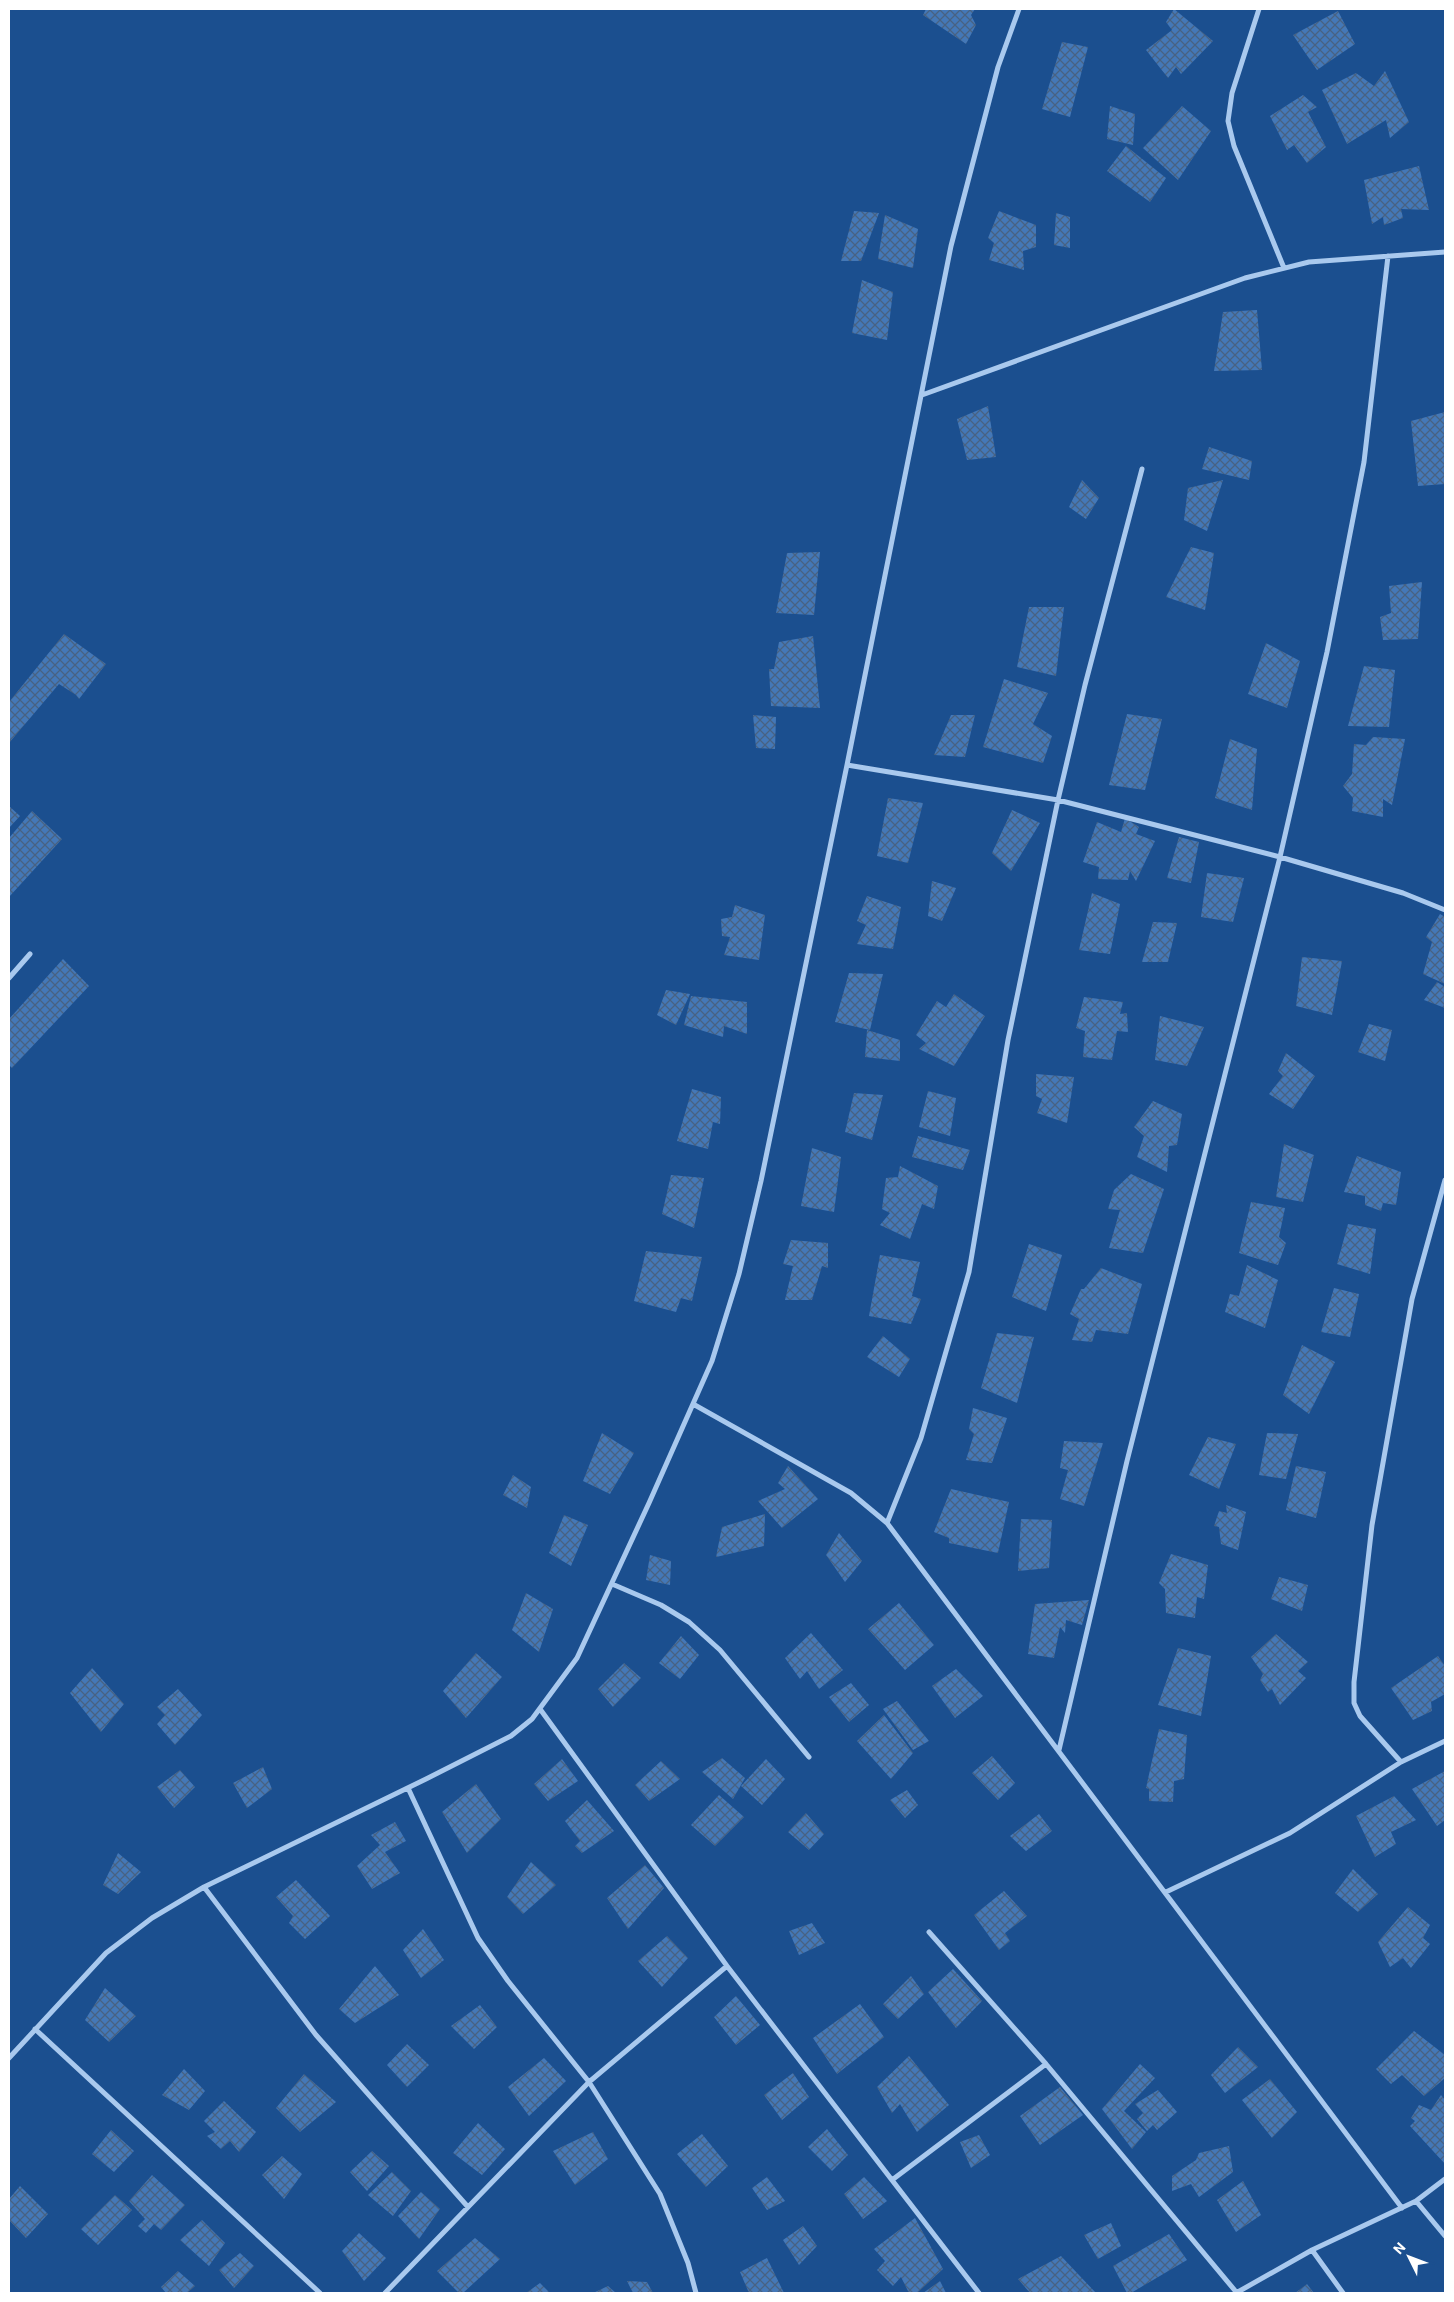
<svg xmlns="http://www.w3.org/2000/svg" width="1454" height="2302" font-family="Roboto,sans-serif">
  <defs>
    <pattern id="building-cross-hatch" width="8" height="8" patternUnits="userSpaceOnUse" patternTransform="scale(1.25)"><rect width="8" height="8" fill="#4478b7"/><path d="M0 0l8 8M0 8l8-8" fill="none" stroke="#486282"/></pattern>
  </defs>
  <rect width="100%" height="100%" fill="#1b4f8f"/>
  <!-- building -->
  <path fill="url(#building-cross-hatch)" d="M926 9H975L971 15 976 25 966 44 923 15Z
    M1174 9 1213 41 1181 74 1176 67 1168 78 1146 50 1172 30 1166 22Z
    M1338 11 1355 44 1317 70 1293 35Z
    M1062 42 1088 47 1070 117 1042 109Z
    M1385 71 1409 122 1390 138 1386 120 1347 144 1322 90 1356 73 1374 86Z
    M1303 95 1317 107 1308 112 1326 147 1307 163 1294 145 1287 150 1270 116Z
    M1110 106 1135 114 1133 145 1107 139Z
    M1182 106 1211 131 1178 180 1143 148Z
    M1126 146 1166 178 1150 202 1107 171Z
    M1419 166 1429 210 1401 209 1403 218 1384 225 1383 217 1372 224 1364 180Z
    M854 211 879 213 861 261H841Z
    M999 211 1036 225V247L1023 251 1024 270 989 260 994 243 988 238Z
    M1056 213 1070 217V248L1054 245Z
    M885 215 918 229 913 268 878 259Z
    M862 280 893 292 887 340 852 333Z
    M1257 310 1262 370 1214 371 1223 312Z
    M988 406 996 457 967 460 957 419Z
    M1445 412V484L1418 486 1411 421Z
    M1209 447 1252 461 1249 480 1202 469Z
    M1082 480 1099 498 1086 519 1069 507Z
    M1223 480 1207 531 1184 520 1188 488Z
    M1191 547 1214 553 1205 610 1166 597Z
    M820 552 814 615 776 613 787 553Z
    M1422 582 1418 639 1383 640 1380 617 1391 613 1389 586Z
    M1029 607H1064L1056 676 1017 667Z
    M64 634 106 664 79 699 76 695 59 684 9 743V702Z
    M813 636 820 708 771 706 769 669H774L779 642Z
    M1266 643 1300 661 1287 708 1248 694Z
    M1364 666 1395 670 1389 727 1348 726Z
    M1004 679 1048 693 1033 724 1052 736 1043 763 983 747Z
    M1127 714 1162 719 1145 790 1109 785Z
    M753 715 776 717 775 749 756 748Z
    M951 715H975L965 757 934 755Z
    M1373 737 1405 739 1392 805 1383 799V817L1352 811 1353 798 1343 786 1352 774 1354 744 1366 745Z
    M1230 739 1257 749 1252 810 1215 798Z
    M888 798 923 803 908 863 877 856Z
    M9 806 20 816 9 828Z
    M1012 810 1040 823 1011 871 992 853Z
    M32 811 62 839 9 897V838Z
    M1125 818 1139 827 1136 834 1155 841 1136 881 1130 871 1128 880 1098 879 1099 867 1083 862 1097 822 1121 832Z
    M1179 837 1199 842 1191 883 1167 878Z
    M1207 873 1244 878 1233 922 1201 917Z
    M932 881 956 888 942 921 928 916Z
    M1092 893 1120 904 1110 954 1079 950Z
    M867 896 901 907 893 949 857 944 866 925 857 921Z
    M735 905 765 915 759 960 724 955 730 937 722 936 721 919 732 917Z
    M1440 914 1445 917V984L1423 974 1432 942 1426 937Z
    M1153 922 1177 923 1168 962H1142Z
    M1302 957 1342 961 1332 1015 1296 1006Z
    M63 959 89 986 12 1068 9 1065V1019Z
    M849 973 883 974 870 1030 835 1022Z
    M1437 982 1445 987V1008L1424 1000Z
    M666 990 690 994 676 1025 657 1015Z
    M954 994 985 1016 954 1066 919 1049 926 1043 916 1035 937 1001 946 1007Z
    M691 996 747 1002V1034L724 1026 723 1037 684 1025Z
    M1084 997 1123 1002 1120 1014 1127 1013 1128 1032 1117 1031 1112 1060 1083 1057 1085 1031 1076 1028Z
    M1160 1016 1204 1027 1187 1066 1155 1060Z
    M1369 1024 1392 1030 1385 1061 1358 1052Z
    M867 1030 900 1040V1061L865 1057Z
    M1286 1053 1315 1076 1293 1109 1269 1094 1283 1076 1278 1071Z
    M1036 1074 1074 1077 1067 1123 1037 1113 1042 1099 1036 1096Z
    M692 1089 721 1097 720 1124 713 1122 708 1149 677 1141Z
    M928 1091 956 1098 950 1136 919 1127Z
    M854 1093 883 1095 872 1140 845 1132Z
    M1153 1101 1182 1114 1177 1145 1169 1146 1167 1172 1137 1157 1144 1136 1134 1127Z
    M918 1136 970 1150 963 1170 912 1157Z
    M1284 1144 1314 1155 1303 1202 1276 1197Z
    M812 1148 841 1157 834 1212 801 1206Z
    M1357 1156 1401 1172 1396 1205 1383 1203 1381 1211 1365 1205V1196L1344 1192Z
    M900 1166 938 1186 934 1209 922 1204 910 1239 880 1225 890 1213 882 1209 886 1178 898 1177Z
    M1131 1174 1164 1189 1143 1253 1109 1248 1120 1210 1108 1209 1114 1190Z
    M671 1175 704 1178 694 1228 662 1214Z
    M1251 1202 1285 1208 1279 1237 1286 1243 1278 1265 1239 1253Z
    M1348 1224 1376 1229 1370 1274 1337 1264Z
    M791 1240 828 1243V1268L822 1266 812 1300H785L793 1266 783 1264Z
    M1029 1244 1062 1255 1046 1311 1012 1297Z
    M646 1251 702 1257 692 1301 681 1298 676 1312 634 1301Z
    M880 1255 920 1262 912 1296 921 1299 911 1324 869 1316Z
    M1247 1265 1278 1280 1265 1328 1225 1312 1230 1294 1239 1296Z
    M1101 1268 1142 1284 1128 1334 1096 1330 1092 1342 1072 1340 1079 1319 1070 1314 1081 1289H1084Z
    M1334 1288 1359 1294 1350 1337 1321 1332Z
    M997 1333 1034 1337 1017 1403 981 1388Z
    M883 1336 910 1359 899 1377 867 1357Z
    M1302 1345 1335 1362 1309 1414 1283 1395Z
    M973 1408 1007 1418 992 1463 966 1460 974 1434 969 1429Z
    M602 1433 634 1453 610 1494 583 1481Z
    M1267 1433 1298 1434 1286 1479 1259 1475Z
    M1208 1437 1236 1444 1219 1489 1189 1475Z
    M1064 1441 1103 1443 1084 1506 1060 1499 1068 1470 1060 1468Z
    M788 1466 818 1499 782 1528 758 1501 785 1489 778 1483Z
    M1296 1466 1326 1472 1316 1518 1286 1510Z
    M513 1475 531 1487 527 1508 503 1495Z
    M951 1489 1009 1502 998 1553 949 1543V1538L934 1532Z
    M1226 1505 1246 1512 1238 1550 1221 1544 1219 1527 1214 1526 1219 1511 1227 1513Z
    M765 1514 764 1546 716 1557 722 1527Z
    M564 1515 588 1525 571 1566 549 1553Z
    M1021 1519 1052 1520 1049 1568 1018 1571Z
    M839 1533 862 1561 845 1582 826 1555Z
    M1171 1554 1208 1565 1204 1599 1197 1597 1195 1618 1166 1613 1165 1589 1159 1583Z
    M650 1555 671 1561 670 1585 646 1580Z
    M1279 1577 1308 1585 1302 1611 1271 1599Z
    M526 1593 553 1609 539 1652 512 1630Z
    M1089 1600 1082 1625 1066 1620 1065 1633 1060 1627 1054 1658 1028 1654 1035 1604Z
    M899 1603 934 1645 905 1670 868 1629Z
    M811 1633 843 1670 819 1689 807 1671 800 1679 785 1658Z
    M1276 1634 1308 1662 1298 1671 1306 1678 1280 1705 1272 1689 1268 1692 1260 1680 1263 1674 1251 1657Z
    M681 1636 699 1655 680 1679 659 1663Z
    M1178 1648 1211 1656 1201 1716 1158 1705Z
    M476 1653 502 1677 466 1718 443 1691Z
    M1438 1656 1445 1666V1694L1431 1702 1432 1711 1413 1720 1391 1688Z
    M624 1663 641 1678 613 1707 598 1689Z
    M92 1668 124 1704 101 1732 70 1693Z
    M956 1669 983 1696 955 1718 932 1686Z
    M851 1683 869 1705 849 1722 829 1697Z
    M178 1689 202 1715 175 1745 157 1724 165 1715 157 1707Z
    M897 1701 929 1741 913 1750 883 1709Z
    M884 1715 913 1753 891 1779 857 1741Z
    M1159 1729 1187 1735 1184 1779 1174 1781 1173 1802 1149 1801V1789L1146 1788Z
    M992 1756 1015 1783 998 1800 972 1773Z
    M722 1758 745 1778 733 1799 702 1772Z
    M562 1759 578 1781 548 1801 534 1784Z
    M766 1759 785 1779 762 1805 741 1786Z
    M661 1761 680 1779 649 1801 635 1785Z
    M263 1767 272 1789 247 1808 233 1783Z
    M180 1770 195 1787 174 1808 157 1787Z
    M1445 1771V1820L1437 1826 1412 1789Z
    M476 1784 501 1819 467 1853 442 1812Z
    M907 1790 918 1805 905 1818 890 1800Z
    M719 1795 744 1817 715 1846 691 1825Z
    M1394 1796 1416 1820 1391 1832 1396 1844 1375 1857 1356 1816Z
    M587 1800 614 1831 582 1853 575 1846 580 1841 565 1821Z
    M806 1813 824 1834 809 1850 788 1832Z
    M1039 1814 1052 1831 1026 1851 1010 1836Z
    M395 1822 406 1841 385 1852 400 1873 372 1889 357 1866 380 1845 371 1835Z
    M118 1853 141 1872 118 1894 103 1885Z
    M531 1862 556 1885 523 1914 507 1897Z
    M645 1865 664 1888 628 1929 607 1898Z
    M1353 1869 1378 1894 1358 1912 1335 1893Z
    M296 1880 330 1916 305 1939 289 1923 293 1916 276 1897Z
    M1004 1891 1027 1916 1005 1933 1010 1941 999 1950 974 1915Z
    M1408 1907 1430 1925 1423 1938 1430 1944 1411 1968 1403 1958 1390 1967 1378 1942Z
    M812 1923 825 1943 799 1955 789 1931Z
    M423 1929 444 1960 421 1978 403 1950Z
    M667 1936 688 1958 662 1987 638 1961Z
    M375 1966 399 1995 355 2023 339 2009Z
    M953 1969 982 2001 956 2028 928 1992Z
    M911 1976 924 1994 898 2019 883 2004Z
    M105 1988 136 2016 109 2042 85 2020Z
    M736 1996 760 2025 736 2045 714 2017Z
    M860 2004 884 2037 837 2074 813 2038Z
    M480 2005 497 2027 474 2049 451 2026Z
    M1414 2031 1445 2055V2078L1424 2096 1402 2075 1391 2084 1376 2069Z
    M407 2044 429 2065 407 2087 387 2065Z
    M1238 2047 1258 2067 1225 2093 1211 2075Z
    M909 2056 949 2105 917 2132 900 2104 892 2113 877 2087Z
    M544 2058 566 2081 529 2116 508 2087Z
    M1140 2064 1155 2078 1124 2111 1146 2132 1132 2149 1102 2109Z
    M184 2069 205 2091 189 2110 162 2095Z
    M793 2073 809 2097 782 2120 764 2095Z
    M304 2074 336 2102 300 2132 276 2108Z
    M1270 2079 1297 2112 1272 2138 1242 2100Z
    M1060 2087 1083 2115 1040 2145 1020 2116Z
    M1158 2090 1177 2112 1157 2130 1153 2125 1147 2131 1137 2119 1143 2113 1135 2104Z
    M1441 2095 1445 2100V2164L1410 2126 1415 2121 1411 2118 1419 2105 1431 2110Z
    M224 2101 256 2132 239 2152 230 2141 221 2149 207 2136 215 2132 204 2121Z
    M478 2123 505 2149 482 2175 453 2153Z
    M827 2129 848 2155 832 2171 808 2147Z
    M111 2130 134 2151 114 2172 92 2154Z
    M593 2132 608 2159 575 2185 553 2151Z
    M702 2134 728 2166 706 2187 677 2154Z
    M979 2135 990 2155 971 2168 960 2142Z
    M1229 2146 1233 2172 1199 2197 1191 2184 1172 2191V2176L1196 2160 1199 2153Z
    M372 2151 389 2166 367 2191 350 2172Z
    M282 2156 302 2174 284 2199 262 2175Z
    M392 2172 411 2191 393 2216 368 2195Z
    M152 2175 185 2205 161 2230 154 2224 146 2233 138 2226 145 2219 129 2201Z
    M767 2177 785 2201 767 2210 752 2188Z
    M864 2177 887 2201 863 2219 844 2194Z
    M1243 2181 1261 2215 1236 2232 1217 2200Z
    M20 2186 48 2214 26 2238 9 2220V2199Z
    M421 2192 440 2209 419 2239 398 2216Z
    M115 2195 132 2210 98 2245 81 2229Z
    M915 2218 943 2269 917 2293H909L901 2277 893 2286 877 2270 885 2261 874 2249Z
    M202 2220 225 2243 209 2266 180 2240Z
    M1111 2223 1121 2246 1098 2259 1084 2235Z
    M803 2226 817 2246 799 2265 783 2240Z
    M359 2233 386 2258 364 2281 342 2251Z
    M1169 2234 1187 2260 1131 2293H1127L1113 2266Z
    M475 2238 500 2259 463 2293H459L437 2271Z
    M240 2253 254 2266 234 2288 219 2270Z
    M1061 2256 1096 2293H1030L1018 2279Z
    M767 2258 784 2293H749L740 2272Z
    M178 2271 195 2286 187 2293H166L161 2287Z
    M627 2281 647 2282 653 2293H633Z
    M940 2281 946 2293H923Z
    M540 2283 550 2293H526Z
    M1307 2284 1314 2293H1295Z
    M608 2286 616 2293H593Z"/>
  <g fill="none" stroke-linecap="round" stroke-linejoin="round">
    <!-- street -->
    <path stroke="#a9c9ee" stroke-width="5" d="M1259 9 1232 93 1228 121 1234 146 1284 268
      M922 395 1245 278 1309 262 1445 252
      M847 765 1058 800 1280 857 1403 893 1445 910
      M9 978 30 954
      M693 1404 851 1493 887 1523 1402 2208
      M887 1523 921 1438 969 1272 1008 1040 1058 800 1085 685 1142 469
      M612 1584 661 1605 689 1622 720 1650 809 1757
      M540 1709 727 1966 979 2293
      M1059 1750 1127 1461 1280 857 1327 652 1364 462 1388 256
      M1401 1762 1360 1716 1354 1703V1682L1372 1525 1412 1299 1445 1180
      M408 1788 478 1938 508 1981 589 2082 660 2194 688 2263 696 2293
      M204 1887 316 2035 468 2207
      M1166 1892 1290 1833 1401 1762 1445 1741
      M929 1932 1046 2064 1237 2293
      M35 2029 320 2293
      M9 2058 106 1953 152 1918 204 1887 426 1779 511 1736 532 1719 577 1658 649 1503 712 1361 739 1274 761 1181 847 765 951 246 998 67 1019 9
      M892 2180 1046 2064
      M1416 2201 1445 2236
      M1312 2250 1343 2293
      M385 2293 589 2082 727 1966
      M1236 2293 1312 2250 1416 2201 1445 2179"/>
  </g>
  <!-- border -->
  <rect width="1454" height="2302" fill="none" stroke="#ffffff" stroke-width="20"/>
  <!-- north arrow -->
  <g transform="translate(1409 2257) rotate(312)" stroke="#1b4f8f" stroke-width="4" paint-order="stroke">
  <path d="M0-4L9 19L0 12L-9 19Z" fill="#ffffff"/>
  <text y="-8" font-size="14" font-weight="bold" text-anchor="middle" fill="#ffffff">N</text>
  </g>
</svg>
